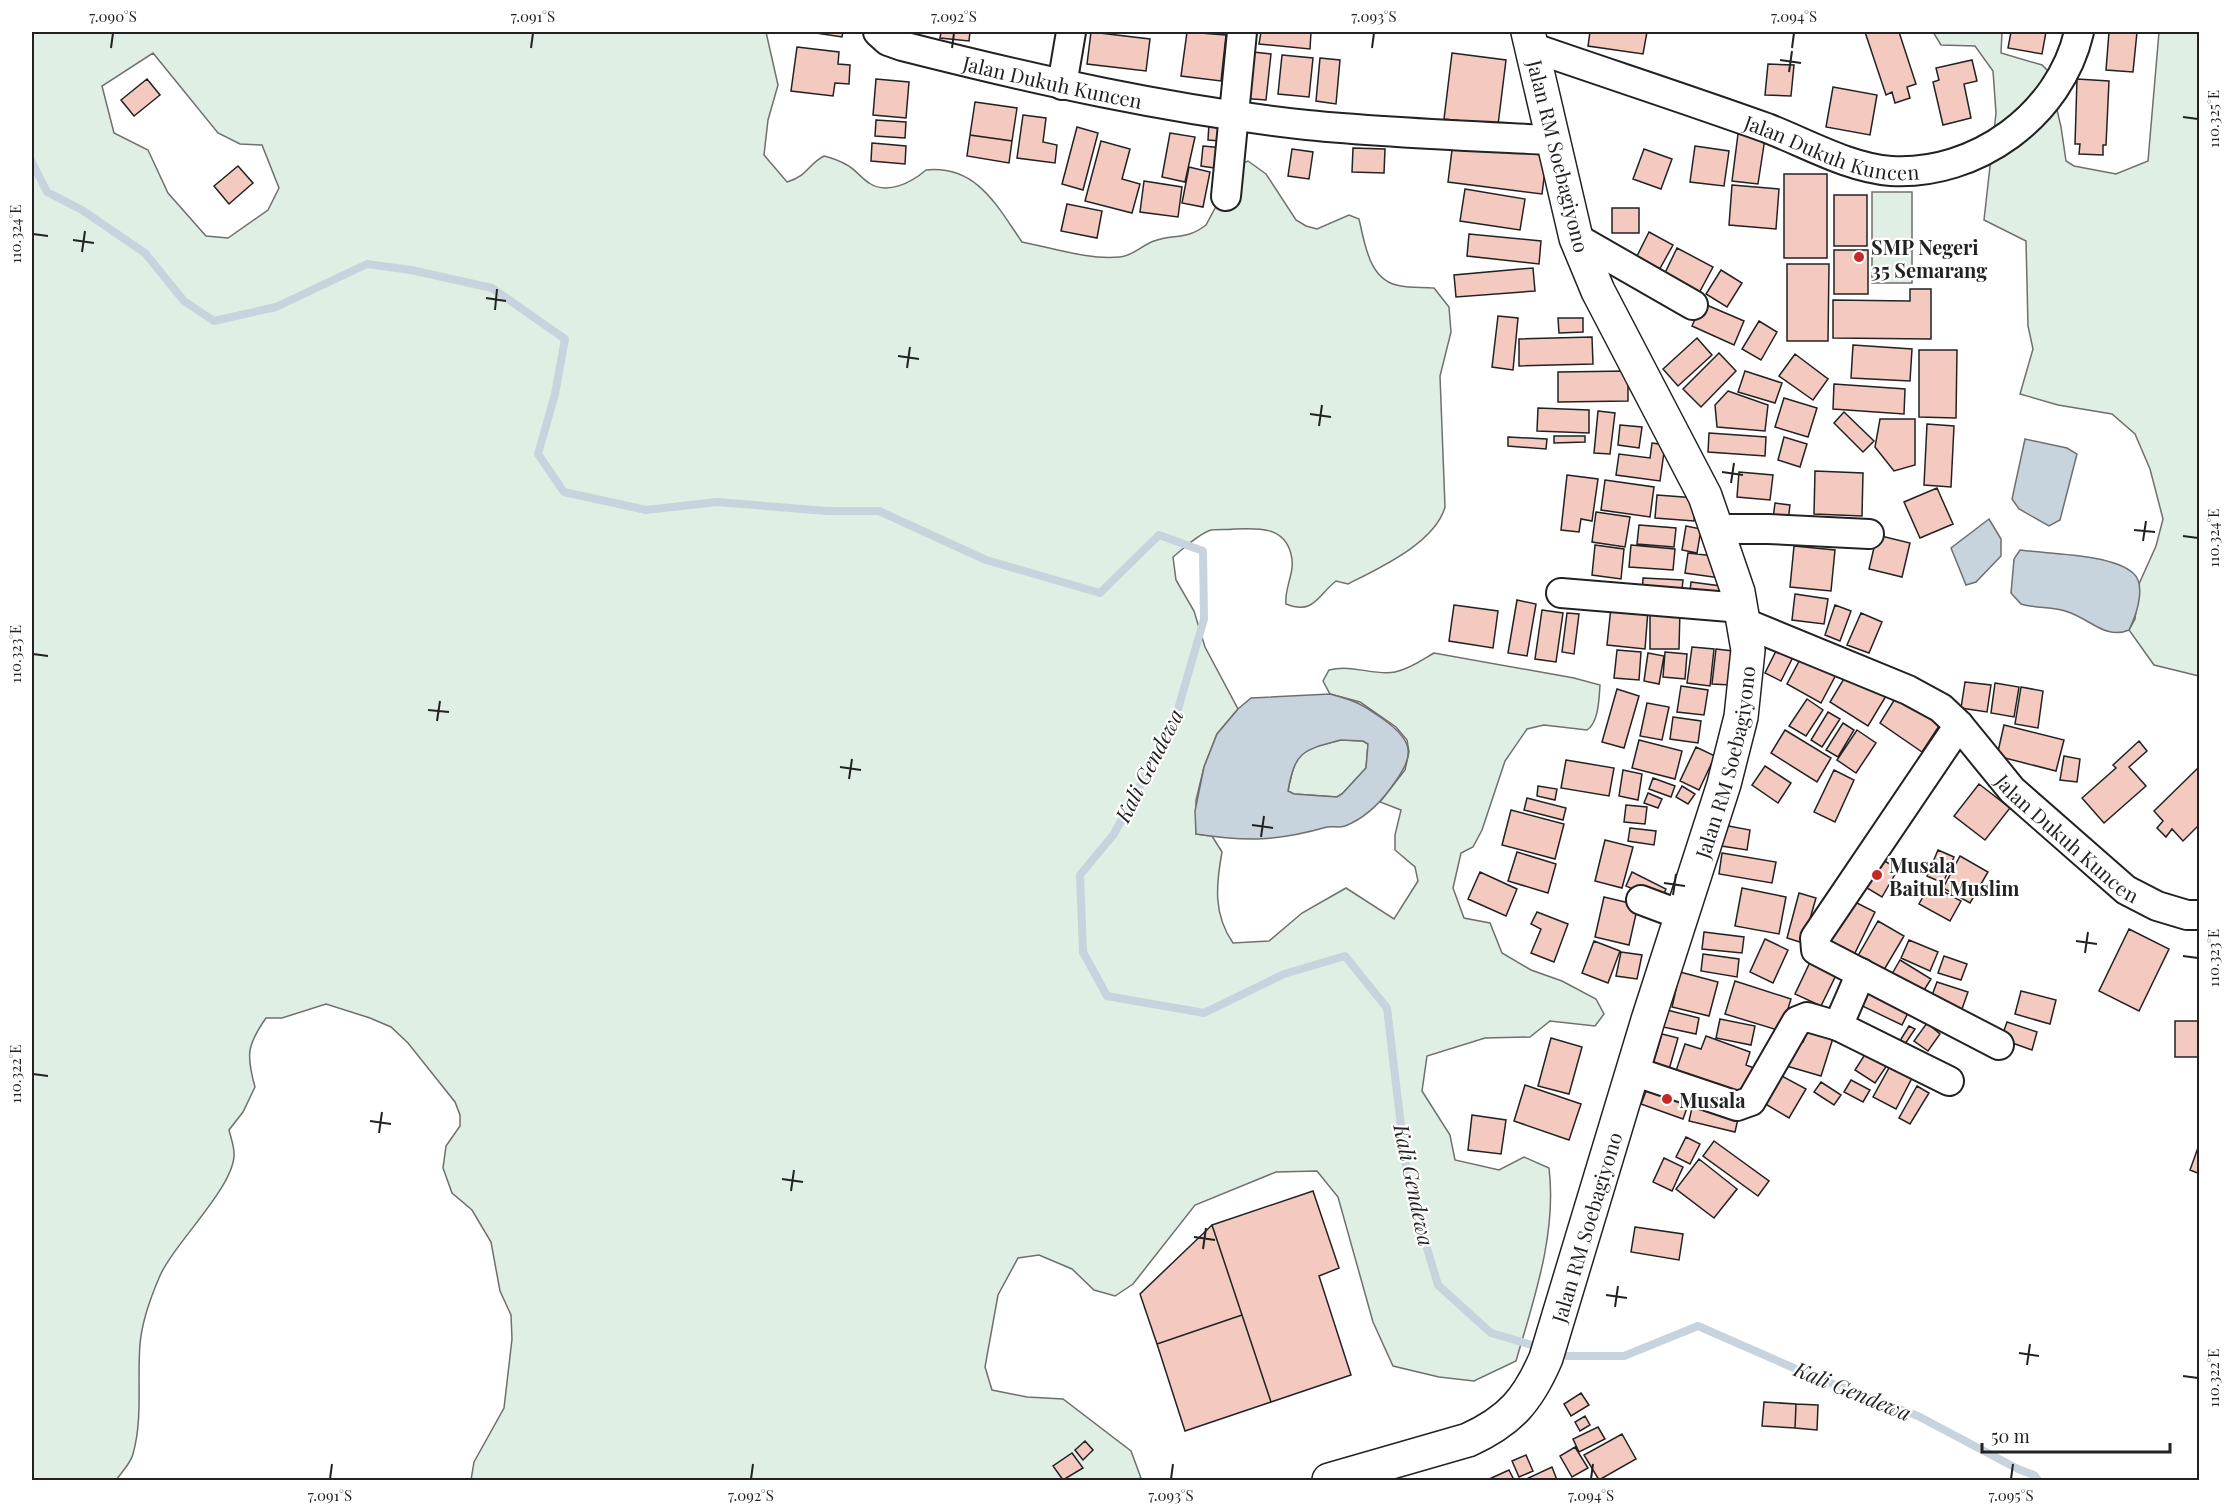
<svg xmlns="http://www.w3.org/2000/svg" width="2231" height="1512" font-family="'Playfair Display',serif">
  <rect width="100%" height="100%" fill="#fff"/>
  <!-- green -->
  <path fill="#e0efe3" stroke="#6f6f6f" stroke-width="1.5" fill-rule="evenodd" d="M32 32H766L778 85 768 120 764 155 787 182C809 175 807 165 824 156 832 158 840 161 847 165 855 169 861 178 869 183 887 195 911 183 926 170 977 165 997 206 1022 242 1053 248 1088 260 1120 257 1133 256 1142 245 1154 241 1174 234 1187 240 1206 225L1238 165 1248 161 1266 174 1296 220 1306 226 1317 229 1349 215 1359 219C1365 244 1369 282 1401 286 1411 288 1423 287 1434 288L1449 307 1451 332 1440 376 1445 507C1435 543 1379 568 1348 584L1336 581C1317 596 1314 615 1286 604 1284 587 1296 572 1291 554 1284 526 1257 528 1234 529 1227 530 1218 529 1211 530 1198 534 1183 549 1173 557L1176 580 1194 611 1205 647 1238 709 1217 734 1204 767 1196 800V834L1212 836 1222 852C1216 885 1213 914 1233 943L1269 941 1302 913 1346 888 1394 919 1418 881 1415 867 1395 850V835L1401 810 1380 802 1405 770 1409 752 1407 740 1396 727 1360 702 1330 694 1323 681 1329 670C1353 664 1374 676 1395 672 1410 669 1422 660 1434 653L1574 678 1600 685C1599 698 1599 722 1587 730L1544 725 1527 729 1505 761 1482 830 1473 847 1461 853 1453 888 1464 918 1490 923 1502 953 1531 970 1562 981 1596 999 1604 1014 1595 1026 1550 1021 1530 1037 1485 1038 1427 1056 1422 1091 1450 1135 1455 1160 1499 1170 1524 1157 1549 1168C1557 1233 1534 1299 1516 1361L1474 1381 1439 1377 1393 1366 1373 1322 1338 1197 1317 1171 1276 1172 1195 1205 1133 1284 1115 1296 1094 1290 1072 1269 1039 1255 1018 1258 998 1295 985 1367 992 1390 1027 1397 1063 1399 1131 1451 1141 1478 1135 1480H471L474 1462 504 1408 512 1339 511 1315 500 1291 491 1242 472 1210 452 1193 443 1168 446 1146 460 1126V1115L455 1102 408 1043 391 1027 370 1018 326 1004 282 1018H266C247 1045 246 1055 255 1087L243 1112 229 1130C231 1138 234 1146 234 1153 236 1186 172 1245 159 1278 150 1299 142 1321 140 1344 137 1380 143 1418 133 1454 131 1463 121 1473 116 1480H32ZM153 53 218 133 240 144 262 145 279 188 268 210 228 238 206 236 168 193 148 150 114 133 102 86Z
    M1933 32H2002L2001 53 2042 65 2048 71 2061 127 2066 161 2074 166 2116 174 2148 161 2159 32H2199V676L2154 665 2129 630 2135 619 2139 584 2156 546 2163 519 2150 469 2135 434 2112 414 2058 405 2020 394 2033 349 2028 326 2026 241 1984 220 1996 113 1993 71 1975 46 1941 45Z
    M1872 192H1912V283H1872Z
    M1341 740 1363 741 1368 744 1366 768 1342 794 1337 797 1294 794 1288 791C1297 748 1299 751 1341 740Z"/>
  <!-- water -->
  <path fill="#c7d3dd" stroke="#6f6f6f" stroke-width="1.5" fill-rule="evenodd" d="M2025 439 2067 448 2077 454 2060 520 2049 526 2019 509 2012 499Z
    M1989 519 2001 539V556L1976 582 1966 585 1951 548Z
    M2020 550C2049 554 2112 554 2133 573 2147 585 2136 616 2129 630 2106 640 2090 619 2068 612 2053 606 2036 609 2021 604L2011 593 2014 559Z
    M1330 694C1356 701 1362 704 1383 719 1417 743 1414 757 1390 789 1379 804 1363 819 1345 826 1339 828 1333 826 1327 827 1278 841 1247 842 1196 834L1195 811 1204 767 1217 734 1238 709 1251 698ZM1341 740 1363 741 1368 744 1366 768 1342 794 1337 797 1294 794 1288 791C1295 751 1303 750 1341 740Z"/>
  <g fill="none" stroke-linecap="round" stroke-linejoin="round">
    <!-- stream -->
    <path stroke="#c7d3dd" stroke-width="8" d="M32 162 47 192 82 210 145 253 184 301 214 321 276 307 367 264 411 270 492 288 565 339 555 394 538 454 564 492 646 510 717 502 827 511H879L986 560 1100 593 1159 535 1203 551 1204 619 1174 723 1114 834 1080 875 1083 952 1107 996 1204 1013 1284 974 1345 956 1387 1008 1405 1160 1415 1208 1438 1285 1491 1333 1542 1348
      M1556 1353 1567 1356H1624L1698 1326 1812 1376 1918 1416 2018 1469 2034 1475 2038 1480"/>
  </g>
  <!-- building -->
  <path fill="#f3c9c0" stroke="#222" stroke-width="1.5" d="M809 32H843L842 37Z
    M941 32H970L969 41 940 38Z
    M1091 32 1150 39 1146 71 1087 64Z
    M1187 32 1226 35 1221 81 1181 76Z
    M1261 32H1311L1310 49 1259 44Z
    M1590 32H1647L1643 54 1588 46Z
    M1865 32H1899L1916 84 1907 87 1910 98 1895 103 1892 92 1886 95Z
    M2011 32H2046L2042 54 2008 48Z
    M2109 32H2137L2133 72 2106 70Z
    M797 47 839 52 838 64 850 65 849 84 835 83 833 96 791 91Z
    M1244 51 1271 54 1266 100 1240 98Z
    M1452 53 1506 60 1498 125 1444 119Z
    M1282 55 1313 58 1309 97 1278 94Z
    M1320 58 1340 60 1336 104 1316 101Z
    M1972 60 1977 81 1964 84 1971 118 1943 125 1933 82 1939 80 1936 68Z
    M1768 64 1794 65 1791 96 1765 95Z
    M147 79 160 95 134 116 121 100Z
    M876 79 909 82 906 118 873 115Z
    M2077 79 2109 81 2106 145H2103V155L2079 154 2080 144H2075Z
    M1833 87 1877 95 1870 135 1826 127Z
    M975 102 1017 108 1012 141 970 135Z
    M1023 115 1046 118 1043 142 1057 145 1055 163 1017 158Z
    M876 120 906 122 905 138 875 136Z
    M1209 123 1222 124 1220 141 1208 140Z
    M1077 127 1098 133 1083 190 1062 184Z
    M1170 133 1195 137 1185 182 1162 177Z
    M1738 134 1765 138 1758 184 1732 181Z
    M970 135 1012 141 1009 163 967 156Z
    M1101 141 1130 149 1122 179 1140 184 1132 213 1085 201Z
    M1453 142 1547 154 1542 194 1448 182Z
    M872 143 906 146 905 164 871 161Z
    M1203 146 1224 148 1221 169 1201 166Z
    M1695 146 1729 151 1724 186 1690 182Z
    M1353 148 1385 149 1384 173 1352 172Z
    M1292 149 1313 152 1309 179 1288 176Z
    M1644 149 1672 159 1661 189 1633 179Z
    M238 166 253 183 229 204 214 186Z
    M1189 167 1210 172 1203 207 1182 203Z
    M1784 174H1827V258H1784Z
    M1144 181 1182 187 1178 217 1140 212Z
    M1732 185 1779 189 1776 229 1729 225Z
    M1465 189 1525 199 1520 230 1460 221Z
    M1834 195H1867V246H1834Z
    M1067 204 1102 211 1097 238 1061 231Z
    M1612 208H1639V233H1612Z
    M1649 232 1673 245 1658 272 1635 260Z
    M1469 234 1541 241 1539 264 1467 256Z
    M1677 248 1713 267 1699 293 1664 275Z
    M1834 250H1868V294H1834Z
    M1787 264H1829L1828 341H1787Z
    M1533 268 1535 291 1456 297 1454 275Z
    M1721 270 1742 283 1727 307 1706 294Z
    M1910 289H1931V339L1833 338V300L1910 301Z
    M1702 303 1744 321 1734 345 1692 326Z
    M1498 316 1518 318 1513 370 1492 367Z
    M1558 318H1583V332L1559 333Z
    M1759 321 1777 332 1761 360 1742 349Z
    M1592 337 1593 364 1519 366V339Z
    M1697 338 1712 355 1678 386 1663 369Z
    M1853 345 1912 349 1910 381 1851 378Z
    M1919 350H1957L1956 418 1919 417Z
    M1719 353 1736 371 1701 407 1683 389Z
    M1795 354 1828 379 1813 400 1779 376Z
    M1628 371V401L1558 402V372Z
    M1745 371 1782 383 1775 403 1738 392Z
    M1834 384 1905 389 1904 414 1833 409Z
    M1728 391 1768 405 1765 431 1717 427 1715 405Z
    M1784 398 1817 408 1808 437 1775 427Z
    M1538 408 1589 410V433L1537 431Z
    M1598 411 1615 413 1610 454 1594 453Z
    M1844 412 1874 441 1863 452 1834 423Z
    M1880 419H1915V465L1894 471 1875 447Z
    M1927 424 1954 426 1951 487 1924 485Z
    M1620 425 1642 427 1639 448 1618 445Z
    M1709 433 1766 437 1765 456 1708 452Z
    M1554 436H1585V442L1554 443Z
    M1508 437 1547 439 1546 449 1508 446Z
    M1784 437 1807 444 1800 467 1778 460Z
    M1652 443 1665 445 1660 481 1616 475 1619 454 1650 458Z
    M1815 471 1863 473 1862 516 1814 514Z
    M1739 472 1773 475 1770 500 1737 497Z
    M1567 475 1598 479 1592 521 1581 519 1579 532 1561 530Z
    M1605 480 1654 487 1650 517 1601 510Z
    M1937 488 1953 524 1920 538 1904 502Z
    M1657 495 1696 498 1694 521 1655 518Z
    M1775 503 1790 505 1788 521 1773 519Z
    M1596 512 1630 517 1625 547 1592 542Z
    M1639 525 1676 528 1674 547 1637 544Z
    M1686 526 1701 529 1697 553 1682 550Z
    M1877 535 1910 543 1902 577 1869 569Z
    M1595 545 1624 549 1621 579 1592 575Z
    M1631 545 1675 549 1673 570 1629 567Z
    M1794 546 1835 550 1831 591 1790 587Z
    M1688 553 1723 557 1720 578 1685 573Z
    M1643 578 1683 580 1681 600 1642 598Z
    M1691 582 1721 586 1719 603 1689 600Z
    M1795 594 1828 599 1824 624 1792 620Z
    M1517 600 1536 604 1527 656 1508 653Z
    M1454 605 1498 611 1493 648 1449 641Z
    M1835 605 1851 611 1840 641 1825 635Z
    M1611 607 1648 610 1645 649 1607 645Z
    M1650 609 1680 610 1679 649H1650Z
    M1542 610 1563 613 1556 662 1535 659Z
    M1567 613 1579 614 1574 654 1562 652Z
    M1861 613 1882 622 1869 653 1847 645Z
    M1692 647 1714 649 1710 686 1687 683Z
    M1778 647 1794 655 1781 681 1765 673Z
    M1716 649 1733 651 1730 685 1712 684Z
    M1617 650 1641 652 1639 680 1614 678Z
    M1805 650 1839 669 1821 703 1787 684Z
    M1665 652 1687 654 1685 679 1663 677Z
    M1648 653 1664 656 1659 684 1644 681Z
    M1851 667 1889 691 1868 726 1830 702Z
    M1965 682 1991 685 1987 712 1961 708Z
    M1995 683 2019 687 2014 717 1991 713Z
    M1681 686 1708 690 1704 715 1677 712Z
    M2021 687 2043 691 2038 728 2015 724Z
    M1617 689 1639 696 1624 748 1602 742Z
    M1898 694 1941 723 1922 752 1880 723Z
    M1807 699 1823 710 1806 736 1789 726Z
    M1647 703 1669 707 1662 740 1640 736Z
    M1828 712 1840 719 1822 747 1811 740Z
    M1673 717 1701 721 1698 743 1670 739Z
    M1843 723 1854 730 1838 757 1826 750Z
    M2004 725 2064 740 2056 771 1997 756Z
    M1785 730 1831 758 1817 782 1771 753Z
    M1857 730 1876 743 1856 773 1837 760Z
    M1639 740 1682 751 1675 779 1632 768Z
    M2139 741 2147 751 2129 767 2146 786 2104 823 2082 798 2116 768 2113 765Z
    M1696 747 1715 756 1699 790 1680 781Z
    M2064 756 2080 759 2077 782 2060 780Z
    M1566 760 1614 768 1609 796 1561 788Z
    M1765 766 1791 783 1778 803 1752 785Z
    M2200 766V824L2183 841 2172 829 2166 837 2157 828 2163 821 2154 811Z
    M1623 770 1642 774 1638 800 1619 796Z
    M1834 770 1854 780 1835 822 1814 812Z
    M1653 778 1675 786 1671 797 1649 789Z
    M1979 784 2010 808 1985 840 1954 816Z
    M1538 786 1557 789 1555 800 1537 796Z
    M1682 786 1695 794 1688 804 1676 797Z
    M1648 793 1662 799 1658 808 1644 803Z
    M1527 798 1566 808 1563 820 1524 810Z
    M1626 805 1647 807 1645 824 1624 822Z
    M1511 810 1564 824 1555 859 1502 845Z
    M1718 824 1750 830 1747 850 1715 845Z
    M1630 828 1656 831 1654 845 1628 841Z
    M1605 840 1633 847 1622 888 1595 881Z
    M1938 850 1954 857 1943 883 1927 876Z
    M1517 852 1556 864 1548 893 1508 881Z
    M1722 853 1776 862 1772 883 1719 874Z
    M1873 854 1898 869 1882 897 1857 882Z
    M1960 856 1988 872 1970 903 1943 888Z
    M1480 872 1517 889 1506 916 1468 899Z
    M1632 872 1666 889 1660 902 1626 886Z
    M1930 884 1961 901 1950 921 1919 904Z
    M1742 888 1786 897 1779 934 1735 926Z
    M1799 893 1816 898 1803 943 1787 938Z
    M1604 897 1638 905 1629 945 1595 937Z
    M1845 897 1875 912 1852 959 1822 944Z
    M1537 912 1568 924 1554 962 1531 953 1541 929 1531 924Z
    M1878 921 1904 936 1881 975 1855 961Z
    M2129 929 2169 949 2139 1011 2099 991Z
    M1704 932 1744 937 1742 953 1702 949Z
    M1765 939 1788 950 1773 983 1750 972Z
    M1909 940 1938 952 1930 971 1901 958Z
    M1594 941 1620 951 1608 983 1582 973Z
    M1621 952 1642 955 1637 979 1616 976Z
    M1703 954 1739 959 1737 977 1701 971Z
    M1944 956 1967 964 1961 980 1938 973Z
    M1812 958 1838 971 1821 1006 1795 994Z
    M1900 960 1931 979 1918 1000 1888 981Z
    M1680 972 1718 982 1709 1016 1672 1007Z
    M1735 981 1791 999 1781 1031 1725 1014Z
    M1937 982 1968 992 1962 1009 1931 998Z
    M1863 983 1911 1007 1902 1025 1854 1002Z
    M2021 991 2056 1000 2050 1024 2015 1014Z
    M1667 1010 1699 1018 1696 1034 1663 1027Z
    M1720 1019 1755 1026 1751 1045 1716 1038Z
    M2175 1021H2200V1057H2175Z
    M2007 1022 2037 1032 2032 1050 2001 1039Z
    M1927 1023 1940 1034 1928 1051 1914 1041Z
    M1810 1025 1834 1035 1821 1076 1783 1065 1790 1038 1803 1042Z
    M1909 1026 1915 1029 1903 1047 1898 1044Z
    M1662 1034 1678 1038 1668 1073 1652 1068Z
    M1706 1036 1750 1052 1746 1065 1754 1068 1744 1098 1675 1074 1685 1044 1701 1049Z
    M1551 1038 1582 1047 1569 1094 1538 1086Z
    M1871 1045 1892 1058 1875 1083 1855 1070Z
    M1890 1066 1912 1078 1896 1109 1873 1097Z
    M1778 1074 1806 1089 1789 1118 1762 1102Z
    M1651 1079 1692 1094 1683 1119 1641 1104Z
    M1851 1080 1870 1090 1863 1102 1844 1092Z
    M1821 1082 1841 1095 1834 1105 1814 1092Z
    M1525 1085 1581 1104 1569 1140 1514 1121Z
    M1917 1086 1929 1093 1910 1124 1899 1118Z
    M1694 1099 1740 1110 1735 1132 1689 1121Z
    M1472 1115 1506 1120 1501 1154 1468 1150Z
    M1686 1137 1700 1144 1690 1164 1676 1157Z
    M1714 1141 1769 1181 1758 1196 1703 1156Z
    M2200 1142V1174L2190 1170Z
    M1664 1158 1683 1167 1672 1191 1653 1182Z
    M1699 1159 1737 1189 1714 1218 1676 1189Z
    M1313 1191 1339 1268 1319 1276 1351 1375 1271 1402 1212 1225Z
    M1212 1225 1242 1315 1157 1344 1140 1294Z
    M1635 1227 1683 1234 1679 1260 1631 1252Z
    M1242 1315 1271 1402 1185 1431 1157 1344Z
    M1581 1393 1589 1405 1571 1416 1564 1404Z
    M1764 1402 1796 1404 1795 1428 1762 1426Z
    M1796 1404 1818 1405 1817 1430 1795 1428Z
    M1585 1416 1590 1425 1580 1431 1575 1422Z
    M1598 1427 1605 1439 1579 1452 1573 1439Z
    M1622 1434 1636 1459 1599 1480 1584 1455Z
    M1085 1441 1093 1450 1083 1460 1075 1450Z
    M1575 1447 1588 1468 1572 1477 1560 1456Z
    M1072 1453 1083 1468 1063 1480 1053 1466Z
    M1526 1455 1533 1471 1519 1477 1512 1461Z
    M1552 1467 1557 1480H1524Z
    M1509 1470 1514 1480H1487Z"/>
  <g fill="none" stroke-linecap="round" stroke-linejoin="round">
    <defs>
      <g id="minor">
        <path id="s1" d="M878 32 888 41 902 46C1036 80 1170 110 1307 125 1388 133 1470 136 1551 140"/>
        <path id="s2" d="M1531 47C1609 74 1689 100 1767 128 1806 143 1849 168 1891 171 1976 176 2060 115 2079 32"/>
        <path d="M1062 85 1071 32"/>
        <path d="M1226 196 1242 32"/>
        <path d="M1576 238 1693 305"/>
        <path d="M1717 529H1768L1869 534"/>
        <path d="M1561 593 1742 608"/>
        <path id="s3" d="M1745 623 1908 690 1941 708 1959 725 2012 790 2126 890 2157 906 2187 915H2200"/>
        <path d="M1959 725 1815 938 1816 950 1999 1045"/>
        <path d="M1641 900 1681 915"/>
        <path d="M1838 1026 1949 1081"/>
        <path d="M1633 1071 1737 1106 1751 1101 1797 1021 1807 1017 1838 1026 1861 973"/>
      </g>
      <g id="major">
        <path id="s4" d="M1329 1480 1468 1440C1510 1421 1528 1400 1546 1358L1648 1020 1724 784 1741 717 1748 650 1738 592 1705 496 1598 291 1576 238 1528 32"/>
      </g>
    </defs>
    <!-- minor casing -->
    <use href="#minor" stroke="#222" stroke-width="32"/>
    <!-- major casing -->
    <use href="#major" stroke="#222" stroke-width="36"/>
    <!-- minor -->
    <use href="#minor" stroke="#fff" stroke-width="28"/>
    <!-- major -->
    <use href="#major" stroke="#fff" stroke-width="33"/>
  </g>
  <!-- ticks -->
  <path fill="none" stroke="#222" stroke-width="2" d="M111 48 113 33M531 48 533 33M952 48 954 33M1372 48 1374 33M1792 48 1794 33M1780 60 1801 63M1789 72 1792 51M2183 117 2198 119M33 234 48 236M73 240 94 243M82 252 85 231M486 298 506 301M495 310 497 289M898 356 919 359M907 368 910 347M1310 414 1331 417M1319 426 1322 405M1722 472 1743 475M1731 483 1734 463M2134 530 2155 532M2183 536 2198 538M2143 541 2146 521M33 654 48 656M428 710 449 712M437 721 440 701M840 767 861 770M849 779 852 759M1252 825 1273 828M1261 837 1264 816M1664 883 1685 886M1673 895 1676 874M2076 941 2097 944M2085 953 2088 932M2183 956 2198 958M33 1074 48 1076M370 1121 391 1124M379 1133 382 1112M782 1179 803 1182M791 1191 794 1170M1194 1237 1215 1240M1203 1249 1206 1228M1606 1295 1627 1298M1615 1307 1618 1286M2019 1353 2039 1356M2027 1365 2030 1344M2183 1376 2198 1378M330 1479 332 1464M751 1479 753 1464M1171 1479 1173 1464M1591 1479 1593 1464M2011 1479 2013 1464"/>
  <!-- markers -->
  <g fill="#c62828" stroke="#fff" stroke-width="2">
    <circle cx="1859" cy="257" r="6"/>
    <circle cx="1877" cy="875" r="6"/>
    <circle cx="1667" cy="1099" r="6"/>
  </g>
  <g text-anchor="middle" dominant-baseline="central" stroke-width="4.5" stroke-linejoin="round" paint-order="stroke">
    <!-- street labels -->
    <g font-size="20" fill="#222" stroke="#fff">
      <text stroke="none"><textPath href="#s1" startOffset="183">Jalan Dukuh Kuncen</textPath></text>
      <text stroke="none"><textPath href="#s2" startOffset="318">Jalan Dukuh Kuncen</textPath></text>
      <text transform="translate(1559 156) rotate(76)">Jalan RM Soebagiyono</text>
      <text stroke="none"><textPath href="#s4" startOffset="884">Jalan RM Soebagiyono</textPath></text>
      <text stroke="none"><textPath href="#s3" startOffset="396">Jalan Dukuh Kuncen</textPath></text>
      <text stroke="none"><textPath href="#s4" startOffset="398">Jalan RM Soebagiyono</textPath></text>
    </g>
    <!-- poi labels -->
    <g font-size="20" font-weight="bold" fill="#222" stroke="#fff" text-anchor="start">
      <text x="1871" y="246">SMP Negeri<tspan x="1871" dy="23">35 Semarang</tspan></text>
      <text x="1889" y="864">Musala<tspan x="1889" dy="23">Baitul Muslim</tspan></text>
      <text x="1679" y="1099">Musala</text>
    </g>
    <!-- water labels -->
    <g font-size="21" font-style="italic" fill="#222" stroke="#fff">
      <text transform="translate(1148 765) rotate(-63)">Kali Gendewa</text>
      <text transform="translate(1415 1185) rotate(78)">Kali Gendewa</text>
      <text transform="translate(1853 1390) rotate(22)">Kali Gendewa</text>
    </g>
  </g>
  <!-- border -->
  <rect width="2231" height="1512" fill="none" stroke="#ffffff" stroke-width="66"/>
  <!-- scale -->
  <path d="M1982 1443v9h188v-9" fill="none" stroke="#222222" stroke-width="3"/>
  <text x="1991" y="1443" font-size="18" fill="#222222" stroke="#ffffff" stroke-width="4.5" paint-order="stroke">50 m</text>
  <rect x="33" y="33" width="2165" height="1446" fill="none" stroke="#222" stroke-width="2"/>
  <g font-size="15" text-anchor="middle" fill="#222">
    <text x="113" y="22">7.090°S</text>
    <text x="533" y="22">7.091°S</text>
    <text x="954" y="22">7.092°S</text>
    <text x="1374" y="22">7.093°S</text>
    <text x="1794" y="22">7.094°S</text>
    <text transform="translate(2214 119) rotate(-90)" y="5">110.325°E</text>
    <text transform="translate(16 234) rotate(-90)" y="5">110.324°E</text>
    <text transform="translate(2214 538) rotate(-90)" y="5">110.324°E</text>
    <text transform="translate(16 654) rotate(-90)" y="5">110.323°E</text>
    <text transform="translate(2214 958) rotate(-90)" y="5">110.323°E</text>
    <text transform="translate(16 1074) rotate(-90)" y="5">110.322°E</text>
    <text transform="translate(2214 1378) rotate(-90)" y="5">110.322°E</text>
    <text x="330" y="1501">7.091°S</text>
    <text x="751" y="1501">7.092°S</text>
    <text x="1171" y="1501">7.093°S</text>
    <text x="1591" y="1501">7.094°S</text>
    <text x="2011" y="1501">7.095°S</text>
  </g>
</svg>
